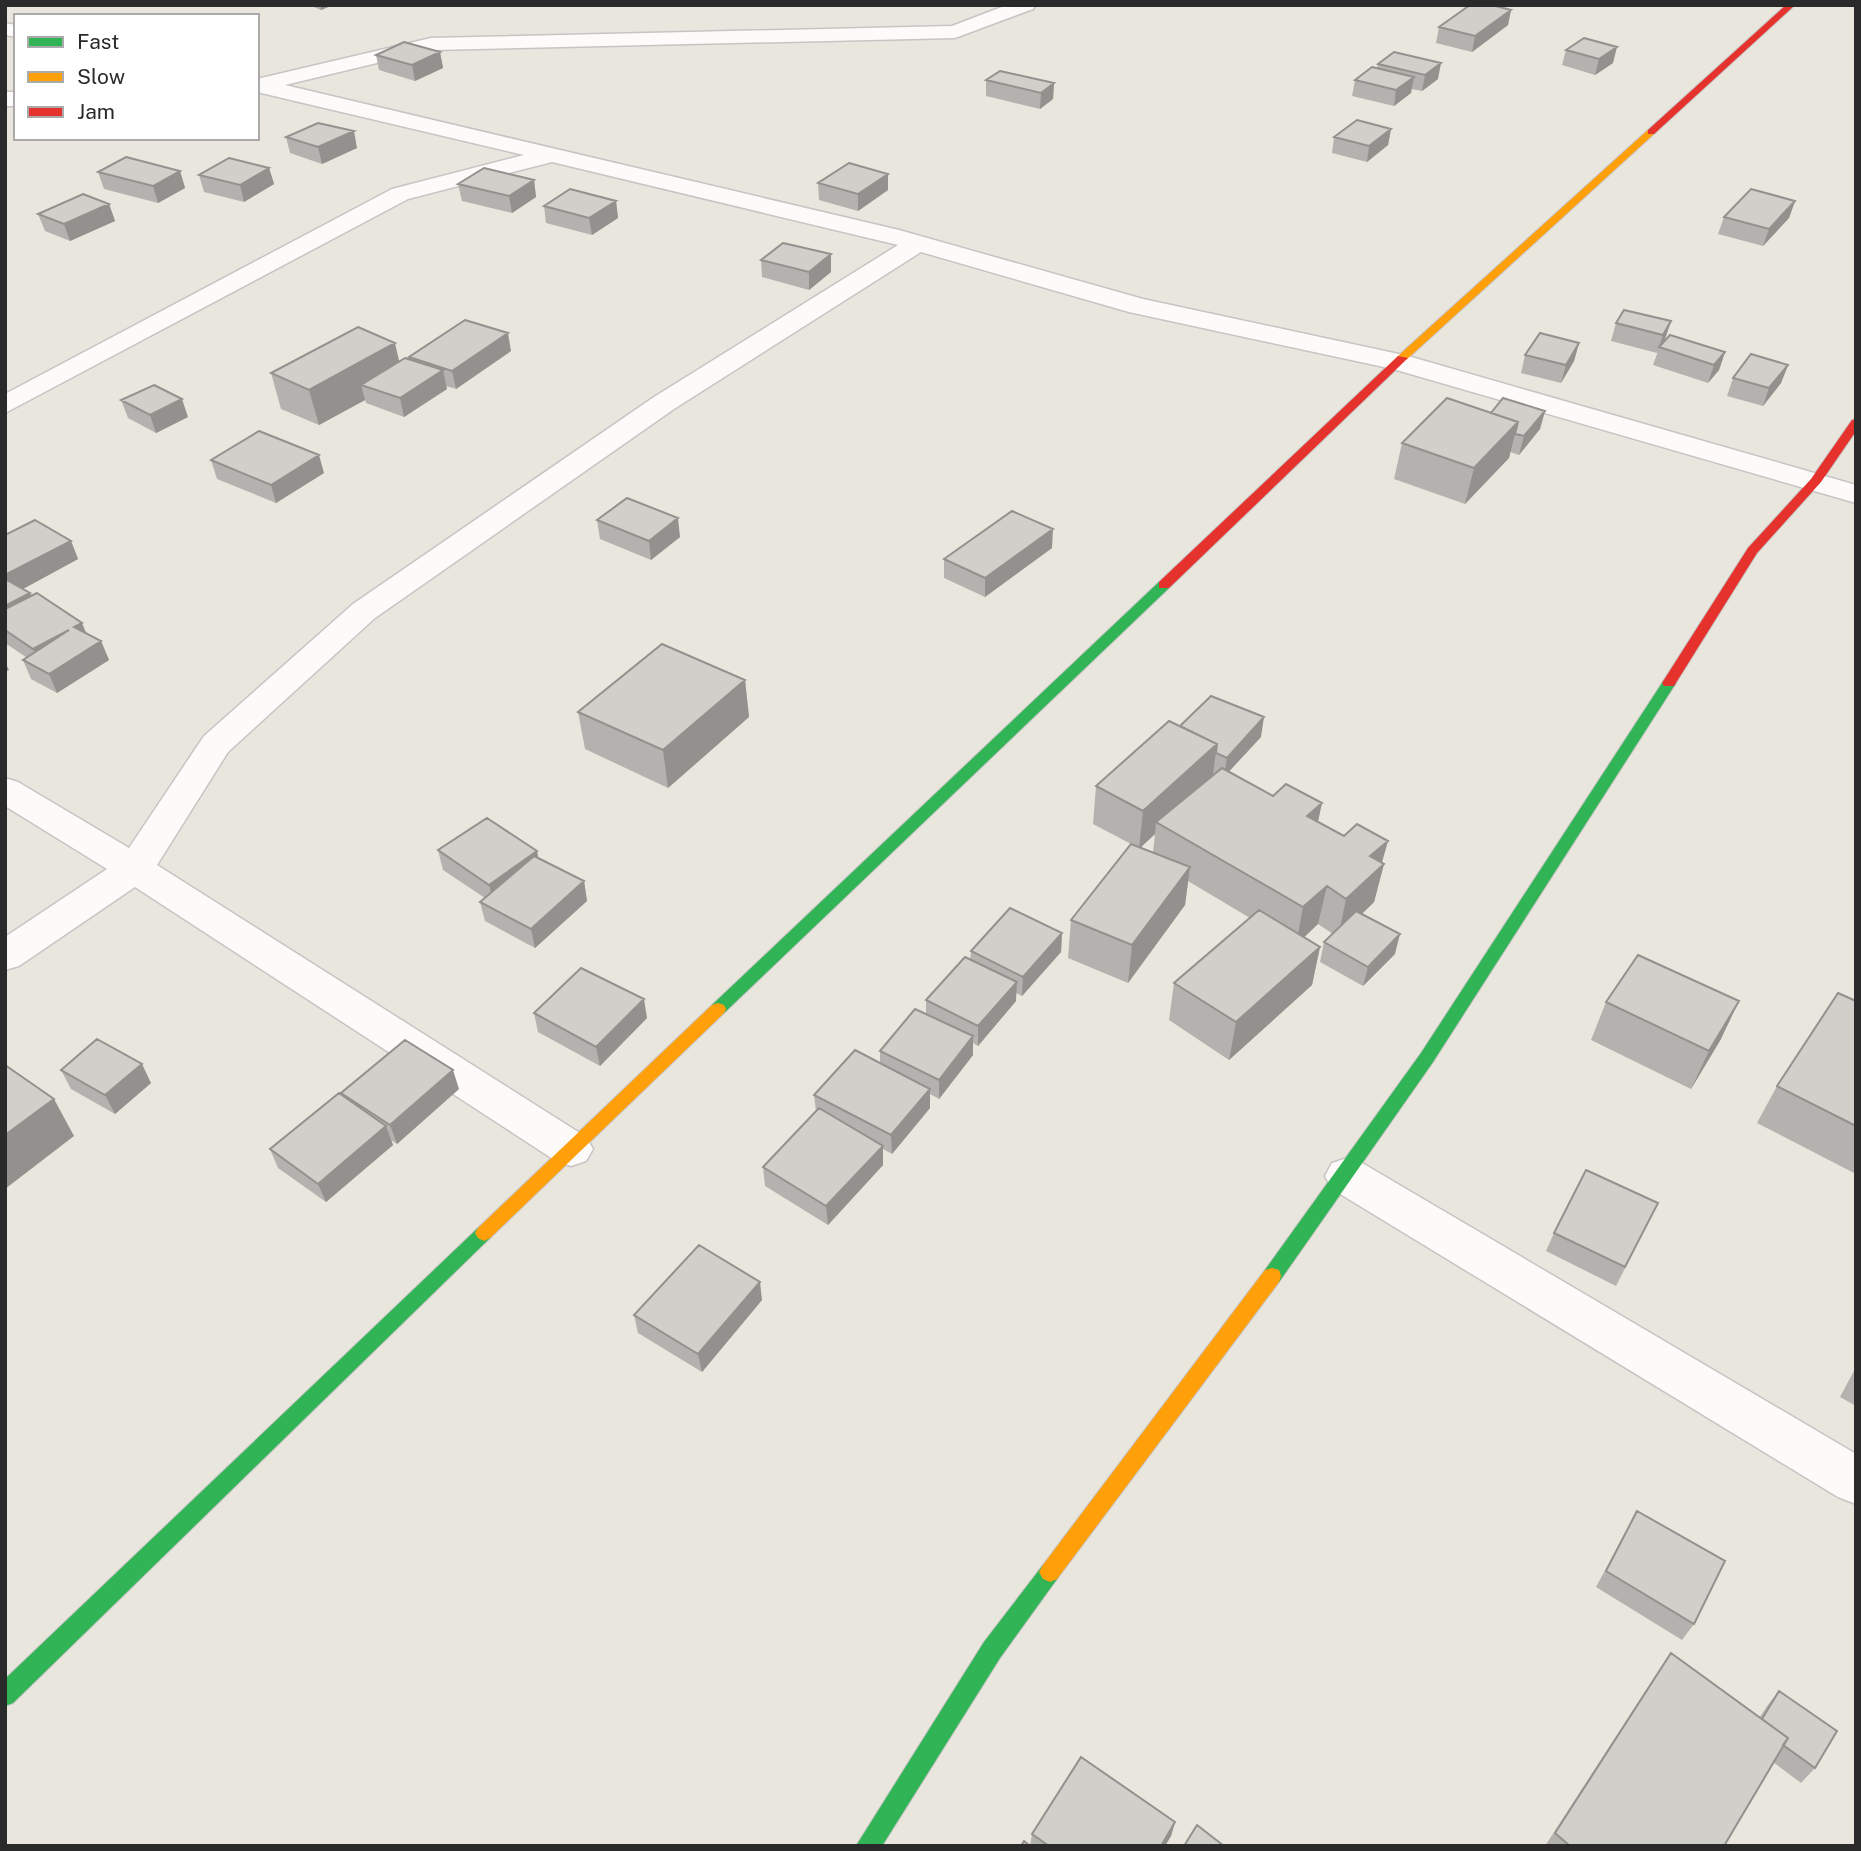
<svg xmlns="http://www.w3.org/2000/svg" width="1861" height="1851" font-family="'Public Sans',sans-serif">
  <rect width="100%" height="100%" fill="#e9e6de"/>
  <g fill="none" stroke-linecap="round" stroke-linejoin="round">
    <defs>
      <path id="street" d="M1007 5H1036L1033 9 955 38 431 50 285 85 899 230 1143 299 1408 356 1856 485V503L1393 369 1129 312 921 252 674 409 375 618 228 752 157 865 586 1137 593 1149 586 1161 571 1166 556 1161 135 887 19 966 5 970V937L107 869 5 806V778L18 782 129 848 204 736 353 604 654 397 898 245 552 162 408 199 5 413V394L392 189 524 155 257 92V79L431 38 952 26Z
        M5 23 16 25V37L5 35Z
        M5 92H16V106H5Z
        M1347 1158 1362 1163 1856 1454V1504L1838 1497 1332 1189 1325 1176 1332 1163Z"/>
      <path id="fast" d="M1164 581 1169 582V588L724 1013H712L710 1009 712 1005 1159 582Z
        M1669 679 1676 683 1433 1062 1279 1282 1272 1284 1265 1282 1263 1276 1265 1270 1421 1053 1664 680Z
        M484 1225 490 1228 493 1233 490 1238 13 1703 5 1706V1679L478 1228Z
        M1050 1562 1057 1565 1061 1572 1057 1579 1000 1658 882 1846H856L984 1642 1043 1565Z"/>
      <path id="slow" d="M1648 130 1656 132 1406 360H1398V356Z
        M718 1003 724 1005 726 1009 724 1013 490 1238 484 1241 478 1238 475 1233 478 1228 712 1005Z
        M1272 1268 1279 1270 1281 1276 1279 1282 1057 1579 1050 1582 1043 1579 1039 1572 1043 1565 1265 1270Z"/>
      <path id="jam" d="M1786 5H1795L1654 134H1648V130Z
        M1398 356 1408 358 1169 588H1159V582Z
        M1856 419V431L1821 482 1757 553 1674 686H1664L1662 683 1748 548 1811 479 1852 420Z"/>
    </defs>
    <!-- street casing -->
    <use href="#street" stroke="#c6c4c4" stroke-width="3"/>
    <!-- fast casing -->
    <use href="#fast" stroke="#c6c4c4" stroke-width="2"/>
    <!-- slow casing -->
    <use href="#slow" stroke="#c6c4c4" stroke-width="2"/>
    <!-- jam casing -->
    <use href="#jam" stroke="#c6c4c4" stroke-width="2"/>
    <!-- street -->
    <use href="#street" fill="#fcfbfa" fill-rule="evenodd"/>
    <!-- fast -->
    <use href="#fast" fill="#30b455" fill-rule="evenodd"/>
    <!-- slow -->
    <use href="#slow" fill="#ff9f0a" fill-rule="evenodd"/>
    <!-- jam -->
    <use href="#jam" fill="#e5322d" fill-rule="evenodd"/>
  </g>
  <!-- wall -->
  <path fill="#b4b2ae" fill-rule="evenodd" d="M309 5H333L321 10Z
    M1511 10 1508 25 1472 52 1436 43 1439 27Z
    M1566 50 1613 63 1595 75 1562 65Z
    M440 52 443 68 415 81 379 70 376 55Z
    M1378 64 1438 79 1422 91 1411 89V93L1394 106 1352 96 1355 80 1377 68Z
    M986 80 1054 83 1053 99 1040 109 986 96Z
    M1391 129 1388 145 1367 162 1332 153 1334 137Z
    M286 137 357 148 322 164 290 153Z
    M269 168 274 184 244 202 204 192 199 175Z
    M180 171 185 188 158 203 104 189 98 172Z
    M888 174V190L858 211 819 200 818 183Z
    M534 180 536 197 512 213 462 201 458 184Z
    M616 201 618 218 592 235 546 223 544 206Z
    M1795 201 1789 218 1763 246 1718 234 1724 217Z
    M109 204 115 221 70 241 45 231 38 214Z
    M831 254V272L809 290 762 277 761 260Z
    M1671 321 1665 339 1662 344 1725 352 1719 370 1708 383 1653 365 1658 351 1657 353 1611 341 1616 323Z
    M1579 343 1574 361 1561 383 1521 373 1525 355Z
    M511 351 456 389 446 386 447 389 404 417 366 403 365 400 319 425 281 409 271 373 399 361 410 359 409 357Z
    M1788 365 1781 383 1763 406 1727 396 1733 378Z
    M121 400 188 417 156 433 128 418Z
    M1545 411 1540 429 1519 455 1510 452 1509 458 1465 504 1394 479 1402 443 1491 413Z
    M211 460 324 473 276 503 217 479Z
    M597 520 680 537 651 560 600 539Z
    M5 535 71 541 78 559 23 589 30 593 31 596 87 634 101 641 109 660 57 693 31 679 23 660 26 657 5 643Z
    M1052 548 985 597 944 578V559Z
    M745 680 749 717 668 788 585 749 578 712Z
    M1261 737 1228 772 1318 822 1384 864 1374 902 1362 914 1395 954 1363 986 1320 962 1324 942 1333 934 1318 924 1304 937 1320 947 1312 985 1229 1060 1169 1020 1174 983 1250 918 1188 881 1185 905 1128 983 1068 958 1071 920 1131 844 1093 824 1096 786ZM1155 834 1153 852 1141 847Z
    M438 850 539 858 584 881 587 901 535 948 485 921 480 902 485 898 443 870Z
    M1062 933 1061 952 1022 996 1016 993V1001L978 1046 973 1043V1055L939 1099 930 1094V1108L892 1154 883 1149V1165L828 1225 765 1186 763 1167 816 1112 814 1095 880 1063V1051L926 1014V1000L970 960 971 951Z
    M1856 1001V1174L1757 1123 1777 1086Z
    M1606 1002 1721 1039 1691 1089 1591 1040Z
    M534 1013 647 1018 600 1066 538 1032Z
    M61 1070 151 1083 115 1114 71 1089Z
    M459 1089 397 1144 391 1140 393 1145 326 1202 278 1168 270 1149 342 1096 341 1093Z
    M1658 1203 1616 1286 1546 1251 1554 1233Z
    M762 1300 702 1372 638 1333 634 1315Z
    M1856 1367V1406L1840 1397Z
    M1637 1511 1694 1624 1682 1640 1596 1587Z
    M1671 1653 1760 1717 1767 1706 1779 1691 1815 1768 1801 1783 1773 1762 1724 1846H1545L1650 1684Z
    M1175 1822 1171 1836 1165 1846H1030L1032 1834Z"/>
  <!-- shaded-wall -->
  <path fill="#92918d" d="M320 5H333L321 10Z
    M1511 10 1508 25 1472 52 1475 36Z
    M1617 47 1613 63 1595 75 1599 59Z
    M440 52 443 68 415 81 412 65Z
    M1441 63 1438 79 1422 91 1425 75Z
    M1414 77 1411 93 1394 106 1396 90Z
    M1054 83 1053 99 1040 109 1041 93Z
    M1391 129 1388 145 1367 162 1369 146Z
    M354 131 357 148 322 164 318 147Z
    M269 168 274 184 244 202 240 185Z
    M180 171 185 188 158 203 153 186Z
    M888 174V190L858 211V194Z
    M534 180 536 197 512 213 509 196Z
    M616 201 618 218 592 235 589 218Z
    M1795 201 1789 218 1763 246 1769 229Z
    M109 204 115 221 70 241 64 224Z
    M831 254V272L809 290V272Z
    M1671 321 1665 339 1660 348 1659 347 1657 353 1663 335Z
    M508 333 511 351 456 389 452 371Z
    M395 343 403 378 361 385 365 400 319 425 309 390Z
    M1579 343 1574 361 1561 383 1566 365Z
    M1725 352 1719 370 1708 383 1714 365Z
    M1788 365 1781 383 1763 406 1769 388Z
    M443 370 447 389 404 417 400 398Z
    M182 399 188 417 156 433 150 415Z
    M1545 411 1540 429 1519 455 1524 436Z
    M1518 422 1509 458 1465 504 1474 468Z
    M319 455 324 473 276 503 271 485Z
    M678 518 680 537 651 560 649 541Z
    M1053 529 1052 548 985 597V578Z
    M71 541 78 559 10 596 5 586V575Z
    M30 593 38 612 5 630V606Z
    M82 623 90 642 74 627Z
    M69 630 42 668 33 649Z
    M101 641 109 660 57 693 49 674Z
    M5 662 9 670 5 672Z
    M745 680 749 717 668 788 663 750Z
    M1264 717 1261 737 1224 777 1227 758Z
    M1217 744 1212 782 1156 822 1155 834 1139 849 1143 811Z
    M1322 803 1314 841 1307 816Z
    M1388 841 1381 866 1384 864 1374 902 1338 937 1346 899 1370 856Z
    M537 851 541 871 494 904 489 885Z
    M1190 867 1185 905 1128 983 1132 945Z
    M584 881 587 901 535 948 531 929Z
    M1327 886 1318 924 1296 945 1303 907Z
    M1062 933 1061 952 1022 996 1023 977Z
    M1400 934 1395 954 1363 986 1368 967Z
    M1320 947 1312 985 1229 1060 1236 1022Z
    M1017 982 1016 1001 978 1046V1026Z
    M644 999 647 1018 600 1066 596 1047Z
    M1739 1001 1721 1039 1691 1089 1709 1051Z
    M973 1036V1055L939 1099V1080Z
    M142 1064 151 1083 115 1114 105 1095Z
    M453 1070 459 1089 397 1144 390 1125Z
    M930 1089V1108L892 1154 891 1135Z
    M54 1099 74 1136 5 1189V1135Z
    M386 1126 393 1145 326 1202 318 1184Z
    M883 1146V1165L828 1225 826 1206Z
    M760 1282 762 1300 702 1372 698 1354Z
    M1175 1822 1171 1836 1165 1846H1161Z"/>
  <!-- building -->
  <path fill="#d1cfca" stroke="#92918d" stroke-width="2" d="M1470 5H1492L1511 10 1475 36 1439 27Z
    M1584 38 1617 47 1599 59 1566 50Z
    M404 42 440 52 412 65 376 55Z
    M1394 52 1441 63 1425 75 1378 64Z
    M1372 67 1414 77 1396 90 1355 80Z
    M1000 71 1054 83 1041 93 986 80Z
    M1357 120 1391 129 1369 146 1334 137Z
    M318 123 354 131 318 147 286 137Z
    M126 157 180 171 153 186 98 172Z
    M229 158 269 168 240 185 199 175Z
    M849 163 888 174 858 194 818 183Z
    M484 168 534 180 509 196 458 184Z
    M570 189 616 201 589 218 544 206Z
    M1751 189 1795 201 1769 229 1724 217Z
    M83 194 109 204 64 224 38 214Z
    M783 243 831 254 809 272 761 260Z
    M1624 310 1671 321 1663 335 1616 323Z
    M465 320 508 333 452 371 409 357Z
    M358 327 395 343 309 390 271 373Z
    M1540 333 1579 343 1566 365 1525 355Z
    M1670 335 1725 352 1714 365 1659 347Z
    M1751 354 1788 365 1769 388 1733 378Z
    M405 358 443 370 400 398 361 385Z
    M154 385 182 399 150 415 121 400Z
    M1447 398 1518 422 1474 468 1402 443Z
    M1503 398 1545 411 1524 436 1515 434 1518 422 1491 413Z
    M259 431 319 455 271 485 211 460Z
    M627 498 678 518 649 541 597 520Z
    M1012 511 1053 529 985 578 944 559Z
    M35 520 71 541 5 575V535Z
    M5 579 30 593 5 606Z
    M37 593 82 623 74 627 101 641 49 674 23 660 69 630 33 649 5 630V609Z
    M662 644 745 680 663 750 578 712Z
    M1211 696 1264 717 1227 758 1216 753 1217 744 1180 726Z
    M1169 721 1217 744 1143 811 1096 786Z
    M1222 768 1273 796 1286 784 1322 803 1307 816 1344 836 1357 824 1388 841 1370 856 1384 864 1346 899 1327 886 1303 907 1156 822Z
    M487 818 537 851 489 885 438 850Z
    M1131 844 1190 867 1132 945 1071 920Z
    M534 856 584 881 531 929 480 902Z
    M1010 908 1062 933 1023 977 971 951Z
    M1259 910 1320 947 1236 1022 1174 983Z
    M1356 911 1400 934 1368 967 1324 942Z
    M1638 955 1739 1001 1709 1051 1606 1002Z
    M965 957 1017 982 978 1026 926 1000Z
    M581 968 644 999 596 1047 534 1013Z
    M1838 993 1856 1001V1126L1777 1086Z
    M915 1009 973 1036 939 1080 880 1051Z
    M97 1039 142 1064 105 1095 61 1070Z
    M405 1040 453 1070 390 1125 341 1093Z
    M855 1050 930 1089 891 1135 814 1095Z
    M5 1065 54 1099 5 1135Z
    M339 1093 386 1126 318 1184 270 1149Z
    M819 1108 883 1146 826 1206 763 1167Z
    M1586 1170 1658 1203 1625 1267 1554 1233Z
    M699 1245 760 1282 698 1354 634 1315Z
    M1637 1511 1725 1561 1694 1624 1606 1571Z
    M1671 1653 1788 1738 1724 1846H1570L1555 1833Z
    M1779 1691 1837 1731 1815 1768 1783 1745 1788 1738 1762 1719Z
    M1081 1757 1175 1822 1161 1846H1049L1032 1834Z
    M1197 1825 1224 1846H1184Z
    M1024 1841 1030 1846H1021Z"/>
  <!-- border -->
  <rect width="1861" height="1851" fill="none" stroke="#2a2a2a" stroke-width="14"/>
  <!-- legend -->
  <rect x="14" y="14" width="245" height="126" fill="#ffffff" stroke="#aaaaaa" stroke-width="2"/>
  <rect x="28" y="37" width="35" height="10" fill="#30b455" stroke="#aaaaaa" stroke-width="2"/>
  <text x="77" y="49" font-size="21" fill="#2a2a2a">Fast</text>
  <rect x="28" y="72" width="35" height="10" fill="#ff9f0a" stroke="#aaaaaa" stroke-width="2"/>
  <text x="77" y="84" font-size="21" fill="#2a2a2a">Slow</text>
  <rect x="28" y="107" width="35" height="10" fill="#e5322d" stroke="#aaaaaa" stroke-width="2"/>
  <text x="77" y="119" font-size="21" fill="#2a2a2a">Jam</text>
</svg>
